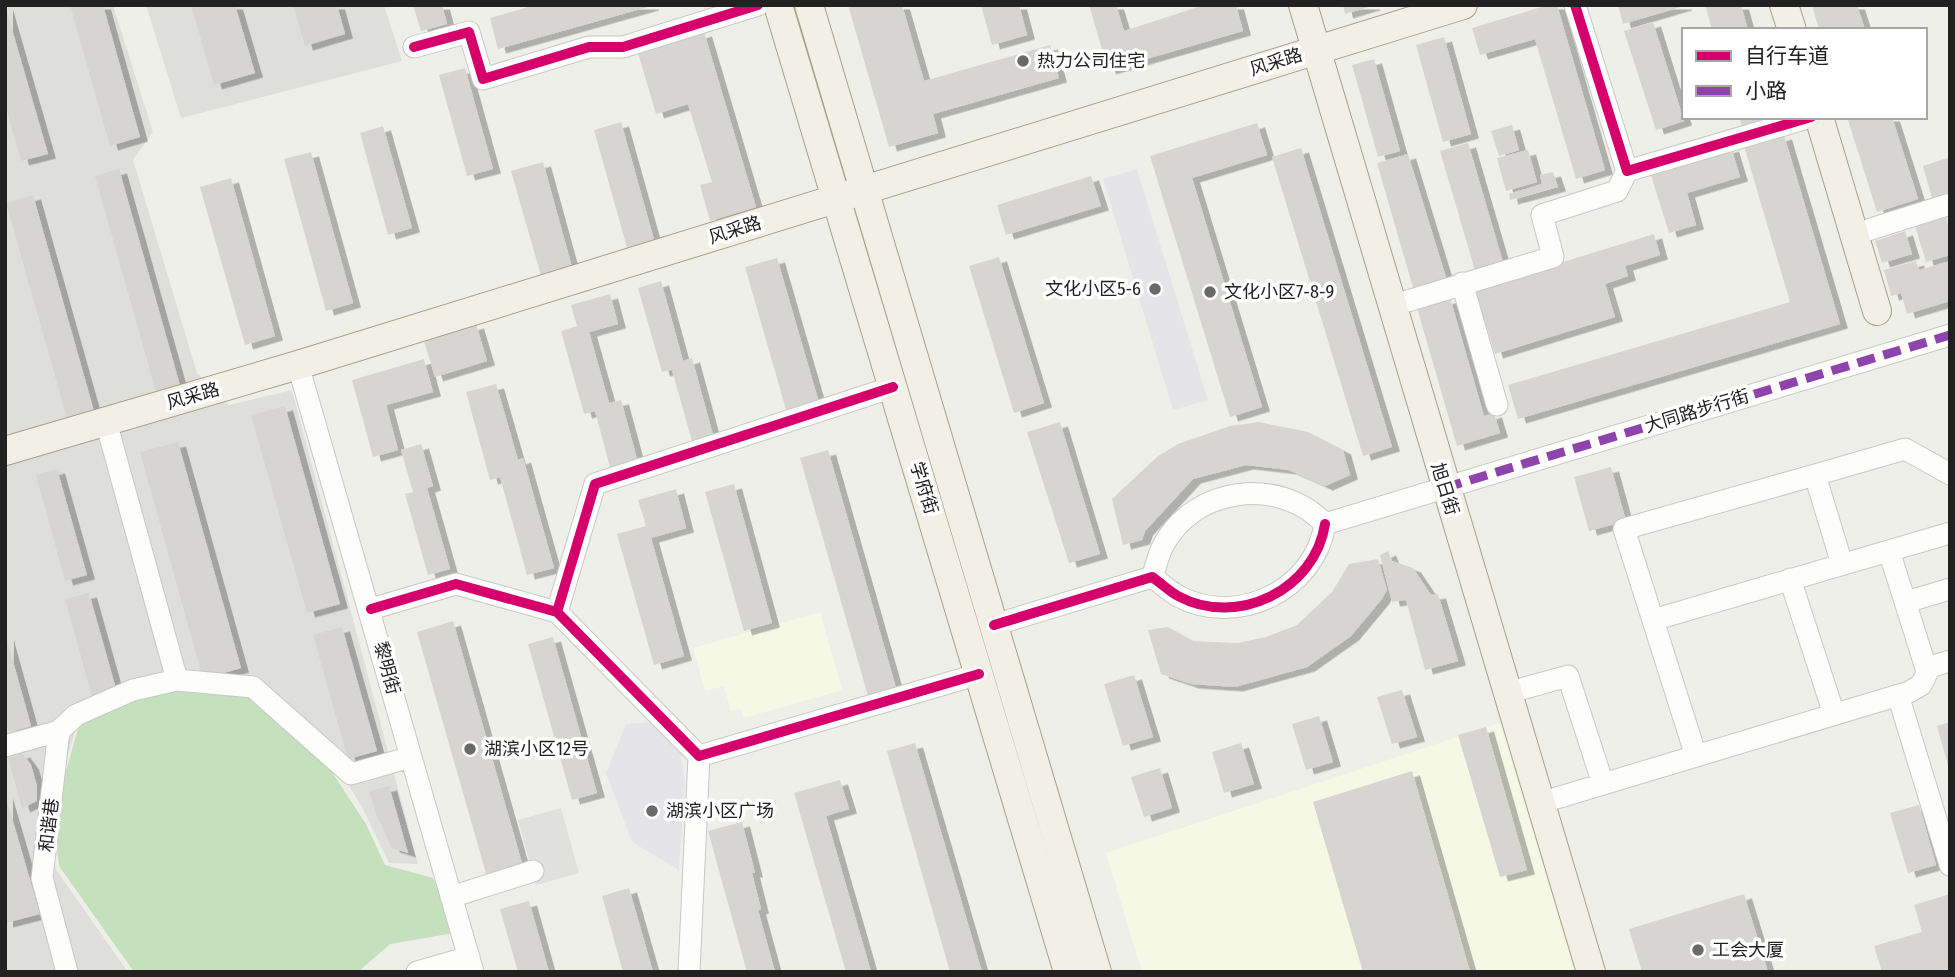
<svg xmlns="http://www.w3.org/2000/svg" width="1955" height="977" font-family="'Fira Sans Condensed','Noto Sans SC',sans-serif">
  <defs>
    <filter id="shadow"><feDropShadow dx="8" dy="4.5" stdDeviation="0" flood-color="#0004"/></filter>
  </defs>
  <rect width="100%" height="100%" fill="#efefea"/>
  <!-- residential -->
  <path fill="#dededb" d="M5 5H113L153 132 133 160 197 373 229 405 292 390 418 864 389 863 362 807 321 740 237 682 79 719 66 761 52 828 55 868 128 972H5Z
    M146 5H384L402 61 181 118Z"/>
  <!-- education -->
  <path fill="#f6f8e6" d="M820 612 842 690 743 718 741 709 731 711 724 686 705 691 693 648Z
    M1500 723 1575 972H1142L1106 853Z"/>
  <!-- forest -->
  <path fill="#c4e0bd" d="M211 684 266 704 326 763 366 824 385 865 433 878 454 933 390 944 358 972H134L59 866 55 832 66 771 79 725 112 702Z"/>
  <!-- parking -->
  <path fill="#e0e0dd" d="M561 808 579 873 536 885 518 820Z"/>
  <!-- plaza -->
  <path fill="#e5e4e9" d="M1137 169 1208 400 1173 410 1103 179Z
    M653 722 679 746 685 780 679 870 632 842 606 773 626 724Z"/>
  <!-- building -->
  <path fill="#d6d5d1" filter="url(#shadow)" d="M5 5 48 154 21 161 5 104Z
    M70 5H103L140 137 110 146Z
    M191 5H235L255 73 214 85Z
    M293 5H337L345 34 305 46Z
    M413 5H442L447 24 421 31Z
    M535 5H651V6L498 49 490 18Z
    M848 5H902L924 81 1050 45 1059 78 933 114 938 133 889 147Z
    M981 5H1019L1027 35 992 45Z
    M1089 5H1116L1124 31 1204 5H1236L1243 31 1108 70Z
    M1343 5H1372V6L1345 14Z
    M1548 5H1557L1605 170 1576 179 1535 39 1480 55 1472 28Z
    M1618 5H1684V6L1623 24Z
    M1705 5H1741L1748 30H1712Z
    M1812 5H1857L1865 30H1819Z
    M1653 22 1684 121 1656 130 1624 31Z
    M704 32 756 207 710 221 700 185 712 182 688 104 656 114 638 53Z
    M1444 37 1471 134 1443 142 1416 45Z
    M1374 59 1400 151 1378 157 1352 65Z
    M465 68 493 169 467 176 439 75Z
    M1739 117H1778L1743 129Z
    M1847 117H1892L1918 199 1877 212Z
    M621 122 656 247 629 255 594 130Z
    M1257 123 1267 155 1192 178 1262 407 1230 417 1150 156Z
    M1512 125 1519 150 1499 156 1491 131Z
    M383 126 412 228 388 235 360 133Z
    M1784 135 1840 324 1518 419 1508 385 1790 302 1744 146Z
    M1468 143 1504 266 1476 274 1440 151Z
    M1731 147 1740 177 1687 193 1696 225 1669 233 1650 172Z
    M1301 148 1392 447 1363 456 1272 157Z
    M1528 150 1537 182 1506 191 1497 158Z
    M311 152 353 303 326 311 284 159Z
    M1408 154 1447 281 1414 291 1377 163Z
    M1950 157V193L1932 198 1923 166Z
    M543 162 573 271 542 279 511 171Z
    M119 169 181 389 157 395 95 176Z
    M1553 172 1558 187 1510 200 1509 194 1542 184 1540 175Z
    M1091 176 1101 206 1006 235 997 205Z
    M231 178 275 336 245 345 200 187Z
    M33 195 97 422 70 429 6 203Z
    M1947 217 1950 255 1926 262 1915 226Z
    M1905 231 1912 254 1882 263 1875 241Z
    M1654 234 1660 255 1625 266 1628 276 1605 284 1615 317 1495 354 1475 289Z
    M999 257 1044 403 1014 413 969 266Z
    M777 258 819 403 787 413 745 267Z
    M1916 261 1919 270 1950 261V301L1907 314 1901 293 1891 296 1884 270Z
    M661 281 683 361 692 358 713 435 692 441 672 370 662 372 638 288Z
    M610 294 618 324 589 332 609 403 621 400 638 463 611 471 595 411 584 414 561 331 577 326 571 305Z
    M1450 298 1484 416 1494 413 1500 433 1457 446 1417 308Z
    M476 324 487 361 435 377 424 341Z
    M424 359 433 392 386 405 398 450 373 457 352 380Z
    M496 384 518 460 523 458 554 568 527 575 500 477 490 480 466 392Z
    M285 406 340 604 307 613 251 415Z
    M1060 422 1100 554 1069 563 1027 432Z
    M1259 422 1308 432 1343 450 1350 475 1325 486 1289 470 1246 465 1193 479 1145 531 1142 540 1123 545 1112 499 1158 456 1178 444 1230 426Z
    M178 442 241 668 203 679 140 452Z
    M421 444 433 486 427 488 450 569 428 575 405 494 413 492 401 450Z
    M828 450 896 688 868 696 800 458Z
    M1611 467 1626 521 1589 531 1574 477Z
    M57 469 87 575 65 581 36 475Z
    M734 484 772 623 744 631 705 492Z
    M676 489 686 528 651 538 684 656 654 665 617 534 646 526 638 500Z
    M1388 551 1392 561 1413 568 1431 595 1438 594 1458 661 1425 670 1406 600 1392 602 1380 555Z
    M1378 559 1387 590 1381 600 1351 636 1307 667 1235 687 1191 684 1161 674 1148 630 1168 627 1192 641 1237 643 1266 637 1297 625 1332 592 1349 564Z
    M89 593 116 689 92 696 65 599Z
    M453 621 523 867 487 877 417 632Z
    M342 627 377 751 348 759 313 635Z
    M6 636 31 726 9 733 5 718Z
    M553 637 597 793 572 800 528 644Z
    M1134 675 1153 737 1123 746 1104 684Z
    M1402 690 1417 737 1392 744 1377 697Z
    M1319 716 1333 762 1306 770 1292 724Z
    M1950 722V769H1949L1937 726Z
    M1486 727 1527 870 1500 877 1458 735Z
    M915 743 982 972H950L887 751Z
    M1241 743 1254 784 1224 793 1212 752Z
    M22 753 31 765 37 786V801L22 808 8 758Z
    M1160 768 1172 808 1144 817 1131 777Z
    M1412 771 1470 972H1363L1313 802Z
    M840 780 849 809 826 816 871 972H846L794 793Z
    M389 786 408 853 392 848 376 814 369 791Z
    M5 794 40 914 5 923Z
    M1919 805 1936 865 1908 873 1890 813Z
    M742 822 755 873H752L761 909 758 910 775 972H747L708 831Z
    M629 888 653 972H623L602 896Z
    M1744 894 1768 972H1642L1629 929Z
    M1950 894V972H1882L1874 946 1922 932 1914 905Z
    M529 901 549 972H518L500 909Z"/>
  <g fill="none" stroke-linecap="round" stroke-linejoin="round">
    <defs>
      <path id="minor" d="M1575 5 1627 171 1811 117
        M414 47 469 32 483 79 589 47H623L758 5
        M1855 234 1950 204
        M1462 283 1497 405
        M1391 306 1553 257 1542 215 1617 191 1627 171
        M298 365 473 972
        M106 422 177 680
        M1815 475 1905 449 1950 474
        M1152 577C1156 567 1158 555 1163 546 1194 486 1280 476 1325 524L1950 335
        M1790 579 1834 714
        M1906 602 1950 589
        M371 609 456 584 557 612 699 756 979 674
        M557 612 595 484 893 387
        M1653 620 1950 533
        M994 625 1152 577C1161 583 1169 591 1178 596 1237 628 1315 590 1325 524
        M1926 668 1950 661
        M1507 693 1568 676 1603 784
        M1898 695 1950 865
        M59 731 76 715 133 690 177 680 253 687 351 774 411 757
        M5 746 59 731 42 878 67 972
        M1696 756 1624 529 1815 475 1842 564
        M1540 803 1909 692 1921 685 1927 673 1926 668 1889 551
        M451 897 533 871
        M417 972 469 957
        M689 972 699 756"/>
      <path id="major" d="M778 5 1068 972
        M809 5 1097 972
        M1303 5 1591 972
        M1784 5 1792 30
        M1819 117 1877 311
        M5 451 298 365 1463 5"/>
    </defs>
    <!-- minor casing -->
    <use href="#minor" stroke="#c8c8c6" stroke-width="23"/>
    <!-- major casing -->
    <use href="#major" stroke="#a6a185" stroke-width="30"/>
    <!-- minor -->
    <use href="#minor" stroke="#fdfdfc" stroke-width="21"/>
    <!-- major -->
    <use href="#major" stroke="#f2efe6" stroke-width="28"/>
    <!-- quiet -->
    <path stroke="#8e44ad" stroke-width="9" stroke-dasharray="18 9" stroke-linecap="butt" d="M1444 488 1950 335"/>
    <defs>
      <path id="cycleway" d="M1575 5 1627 171 1811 117
        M414 47 469 32 483 79 589 47H623L758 5
        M371 609 456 584 557 612 699 756 979 674
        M557 612 595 484 893 387
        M994 625 1152 577C1161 583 1169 591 1178 596 1237 628 1315 590 1325 524"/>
    </defs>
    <!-- cycleway casing -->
    <use href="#cycleway" stroke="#fff" stroke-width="15"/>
    <!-- cycleway -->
    <use href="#cycleway" stroke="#d6006c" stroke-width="10"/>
  </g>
  <!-- markers -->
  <g fill="#696967" stroke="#fff" stroke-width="2.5">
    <circle cx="1023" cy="61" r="7"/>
    <circle cx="1155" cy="289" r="7"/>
    <circle cx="1210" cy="292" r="7"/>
    <circle cx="470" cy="749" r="7"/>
    <circle cx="652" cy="811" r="7"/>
    <circle cx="1698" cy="950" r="7"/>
  </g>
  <g text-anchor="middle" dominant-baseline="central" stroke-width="7" stroke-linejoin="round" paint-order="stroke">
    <!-- poi labels -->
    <g font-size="18" fill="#212121" stroke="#fff" text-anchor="start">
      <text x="1037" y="61">热力公司住宅</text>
      <text x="1141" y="289" text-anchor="end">文化小区5-6</text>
      <text x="1224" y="292">文化小区7-8-9</text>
      <text x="484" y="749">湖滨小区12号</text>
      <text x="666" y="811">湖滨小区广场</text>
      <text x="1712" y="950">工会大厦</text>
    </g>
    <!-- street labels -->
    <g font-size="18" fill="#212121" stroke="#fff">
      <text transform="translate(1276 62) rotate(-17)">风采路</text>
      <text transform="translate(735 230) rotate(-17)">风采路</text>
      <text transform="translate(193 396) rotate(-16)">风采路</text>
      <text transform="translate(1697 411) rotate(-17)">大同路步行街</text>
      <text transform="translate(924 488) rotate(73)">学府街</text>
      <text transform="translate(1445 489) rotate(73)">旭日街</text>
      <text transform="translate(387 668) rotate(75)">黎明街</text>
      <text transform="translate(49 825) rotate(-83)">和谐巷</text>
    </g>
  </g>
  <!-- border -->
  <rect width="1955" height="977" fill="none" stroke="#212121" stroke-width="14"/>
  <!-- legend -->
  <rect x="1682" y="28" width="245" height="91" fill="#ffffff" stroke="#a6a6a6" stroke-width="2"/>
  <rect x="1696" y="51" width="35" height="10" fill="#d6006c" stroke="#a6a6a6" stroke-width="2"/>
  <text x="1745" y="63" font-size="21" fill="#212121">自行车道</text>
  <rect x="1696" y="86" width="35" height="10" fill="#8e44ad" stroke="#a6a6a6" stroke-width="2"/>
  <text x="1745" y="98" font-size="21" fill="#212121">小路</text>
</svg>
